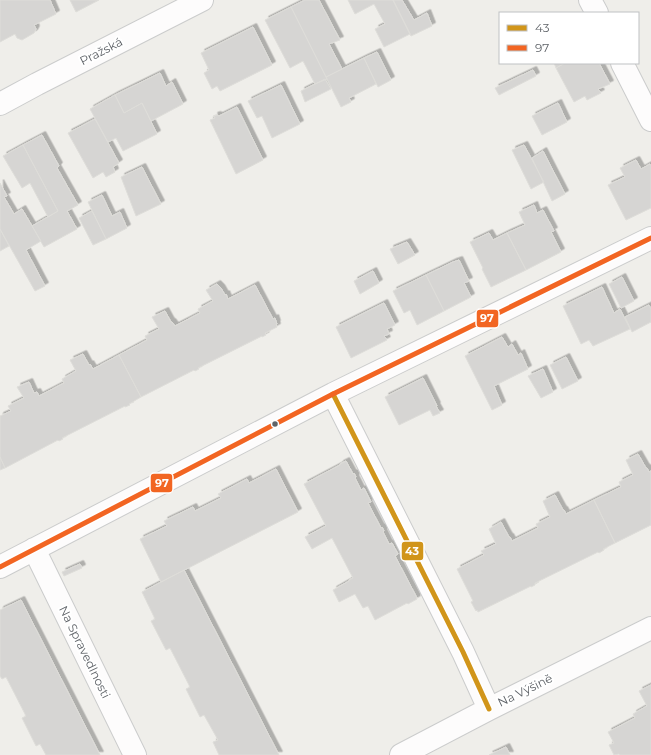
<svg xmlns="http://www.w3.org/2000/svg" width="651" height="755" font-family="Montserrat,sans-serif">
  <defs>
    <filter id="shadow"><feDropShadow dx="3.5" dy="-3.5" stdDeviation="0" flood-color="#0004"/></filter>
  </defs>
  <rect width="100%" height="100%" fill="#efeeea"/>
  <!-- building -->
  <path fill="#d6d5d3" stroke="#deddd9" filter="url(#shadow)" d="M0 0H50L56 14 34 25 36 29 34 33 22 40 17 38 15 34 0 42Z
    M70 0H99L76 12Z
    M305 0H319L340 40 329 44 342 69 326 77 291 7Z
    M348 0H393L410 34 384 47 375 29 385 24 374 4 355 14Z
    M393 0H402L414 20 427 13 432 26 411 36Z
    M291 7 327 79 315 84 303 61 290 68 265 20Z
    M253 27 272 65 220 91 217 86 212 89 204 73 209 70 201 53Z
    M377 52 391 80 378 87 364 58Z
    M364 58 376 84 349 98 351 102 341 107 326 77Z
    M554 63H565L556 68Z
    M565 63H599L610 84 598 89 601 93 587 100 585 96 574 102 556 68Z
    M533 70 536 76 499 95 495 88Z
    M160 73 166 86 172 82 183 104 151 121 142 103 124 113 115 95Z
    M325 79 331 89 305 102 301 91Z
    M281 85 300 124 272 138 262 116 257 118 248 101Z
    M115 95 124 113 142 103 157 134 123 151 116 138 108 142 90 109Z
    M558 103 567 122 542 135 532 116Z
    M237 107 263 160 236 174 210 120 215 118 214 116 217 115 219 116Z
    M95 119 119 163 113 167 115 172 106 177 103 172 93 178 68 133Z
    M42 135 59 166 57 168 78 205 67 211 77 229 44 247 32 226 58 211 23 145Z
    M23 145 58 211 48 217 30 183 22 188 3 156Z
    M524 145 544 182 531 189 512 150Z
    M543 151 565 194 552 201 532 158Z
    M636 160 641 169 650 164 651 166V208L626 220 608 185 625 177 620 168Z
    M142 167 161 204 136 216 121 177Z
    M0 183 7 196 4 197 14 214 22 209 41 241 26 250 45 286 35 291 0 229Z
    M102 195 112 216 120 212 127 228 106 239 88 202Z
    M534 205 537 213 543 210 554 231 551 232 561 252 526 270 507 233 525 225 519 212Z
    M92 211 106 239 93 245 79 218Z
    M0 229 9 246 0 251Z
    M489 233 493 240 507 233 526 270 491 287 482 269 483 268 470 242Z
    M407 242 415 255 398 264 390 249Z
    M459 260 469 281 464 283 471 297 444 311 426 275 453 262Z
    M373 271 379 283 360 294 354 281Z
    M426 275 444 311 417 325 410 310 404 313 393 291Z
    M622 277 634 301 621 308 609 284Z
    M217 284 221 288 225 295 226 294 228 299 255 285 273 319 275 318 277 324H276L277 327 265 333 266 335 262 337V336L198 368 199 369 195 371 194 370 141 397 119 355 147 340 145 336 159 329 152 317 165 311 171 322H172L175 326 200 313 198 309 213 301 206 290Z
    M602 287 614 313 620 309 630 329 593 346 589 340 581 344 563 306Z
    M384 303 395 325 387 329 389 334 384 336 387 340 351 358 336 327Z
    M649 305 651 309V322L632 332 625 317Z
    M502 337 508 347 512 344 518 355 521 353 528 369 494 386 502 405 492 410 465 356Z
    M83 354 89 365 90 364 93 369 119 355 141 397 129 404 130 405 125 407V406L62 438 63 439 59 441 58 440 5 468 0 457V416L11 411 8 406 24 398 17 387 29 382 34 393 37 392 39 396 64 383 62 379 76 371 70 360Z
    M566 357 578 381 562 389 550 365Z
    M543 369 553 392 541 398 528 376Z
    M423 378 437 406H436L440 413 433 416 430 410 399 425 385 397Z
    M638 454 646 468H647L649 472 651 471V525L615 543 594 500 621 487 619 482 633 475 626 460Z
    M0 457 5 468 0 470Z
    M346 461 353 474 354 473 356 477 355 478 361 490 364 488 371 502 368 503 381 528 382 527 384 531 383 532 389 544 392 543 398 554 395 556 417 598H416L417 599 408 604 407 603 375 620 368 606 363 608 355 594 339 602 333 590 349 581V580L353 578 332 538 312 549 305 537 326 526 304 484 340 465V464Z
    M276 469 298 512 161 582 140 539 167 526 164 521 193 507 195 511 221 498 218 494 247 479 249 483Z
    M555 495 563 510H564L566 514 594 500 615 543 603 549 604 550 599 553 598 552 535 583V585L531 587V586L478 612 477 610 476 611 471 602 473 601 457 569 484 555 481 551 496 544 489 529 501 522 509 537H510L512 541 538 528 536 524 550 517 543 501Z
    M80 564 82 568 64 576 62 572Z
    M184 570 279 755H219L213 742 218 740 204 715 200 717 186 689 190 687 170 648 166 650 151 621 155 619 142 592Z
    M21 600 100 755H46L40 744 36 746 22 718 26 716 6 677 2 679 0 676V610Z
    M651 685V755H620L619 754 614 755 609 745 614 743 608 732 635 718 633 714 647 706 639 691Z
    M506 747 510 755H489Z"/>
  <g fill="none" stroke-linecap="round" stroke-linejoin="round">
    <defs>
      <path id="street" d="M590 0 597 13
        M622 63 651 120
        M0 104 37 84 202 0
        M333 394 463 652 489 709
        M34 549 135 755
        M0 567 333 394 651 238
        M401 755 489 709 651 628"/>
    </defs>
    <!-- street casing -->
    <use href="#street" stroke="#cbcccc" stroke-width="24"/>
    <!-- street -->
    <use href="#street" stroke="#fdfcfc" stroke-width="22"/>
    <defs>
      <path id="bus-1" d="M333 394 463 652 489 709"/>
      <path id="bus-2" d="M0 567 333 394 651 238"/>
    </defs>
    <!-- bus-1 casing -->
    <use href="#bus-1" stroke="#fff" stroke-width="8"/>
    <!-- bus-2 casing -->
    <use href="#bus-2" stroke="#fff" stroke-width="8"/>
    <!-- bus-1 -->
    <use href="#bus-1" stroke="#d1951a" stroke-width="5"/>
    <!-- bus-2 -->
    <use href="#bus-2" stroke="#f26522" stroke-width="5"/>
  </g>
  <!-- markers -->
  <circle fill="#5f6368" stroke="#fff" stroke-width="1.5" cx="275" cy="424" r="3.5"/>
  <g text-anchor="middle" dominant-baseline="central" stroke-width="4" stroke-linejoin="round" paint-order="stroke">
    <!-- street labels -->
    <g font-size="12" fill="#5f6368" stroke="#fff">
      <text transform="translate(101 51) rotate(-27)">Pražská</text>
      <text transform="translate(85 652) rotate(64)">Na Spravedlnosti</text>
      <text transform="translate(525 690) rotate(-26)">Na Výšině</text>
    </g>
  </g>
  <g stroke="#fff" stroke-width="1.5">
    <rect x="476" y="309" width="23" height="19" rx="4" fill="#f26522"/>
    <rect x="150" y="473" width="23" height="20" rx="4" fill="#f26522"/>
    <rect x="401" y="541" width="23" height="20" rx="4" fill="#d1951a"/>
  </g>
  <g font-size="11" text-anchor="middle" font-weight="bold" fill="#fff">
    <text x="487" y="322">97</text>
    <text x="162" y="487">97</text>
    <text x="412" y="555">43</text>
  </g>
  <!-- legend -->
  <rect x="499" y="12" width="140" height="52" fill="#ffffff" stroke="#bfc1c3"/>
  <rect x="507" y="25" width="20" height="6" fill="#d1951a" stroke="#bfc1c3"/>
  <text x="535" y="32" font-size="12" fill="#5f6368">43</text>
  <rect x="507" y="45" width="20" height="6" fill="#f26522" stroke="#bfc1c3"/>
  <text x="535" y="52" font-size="12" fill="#5f6368">97</text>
</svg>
